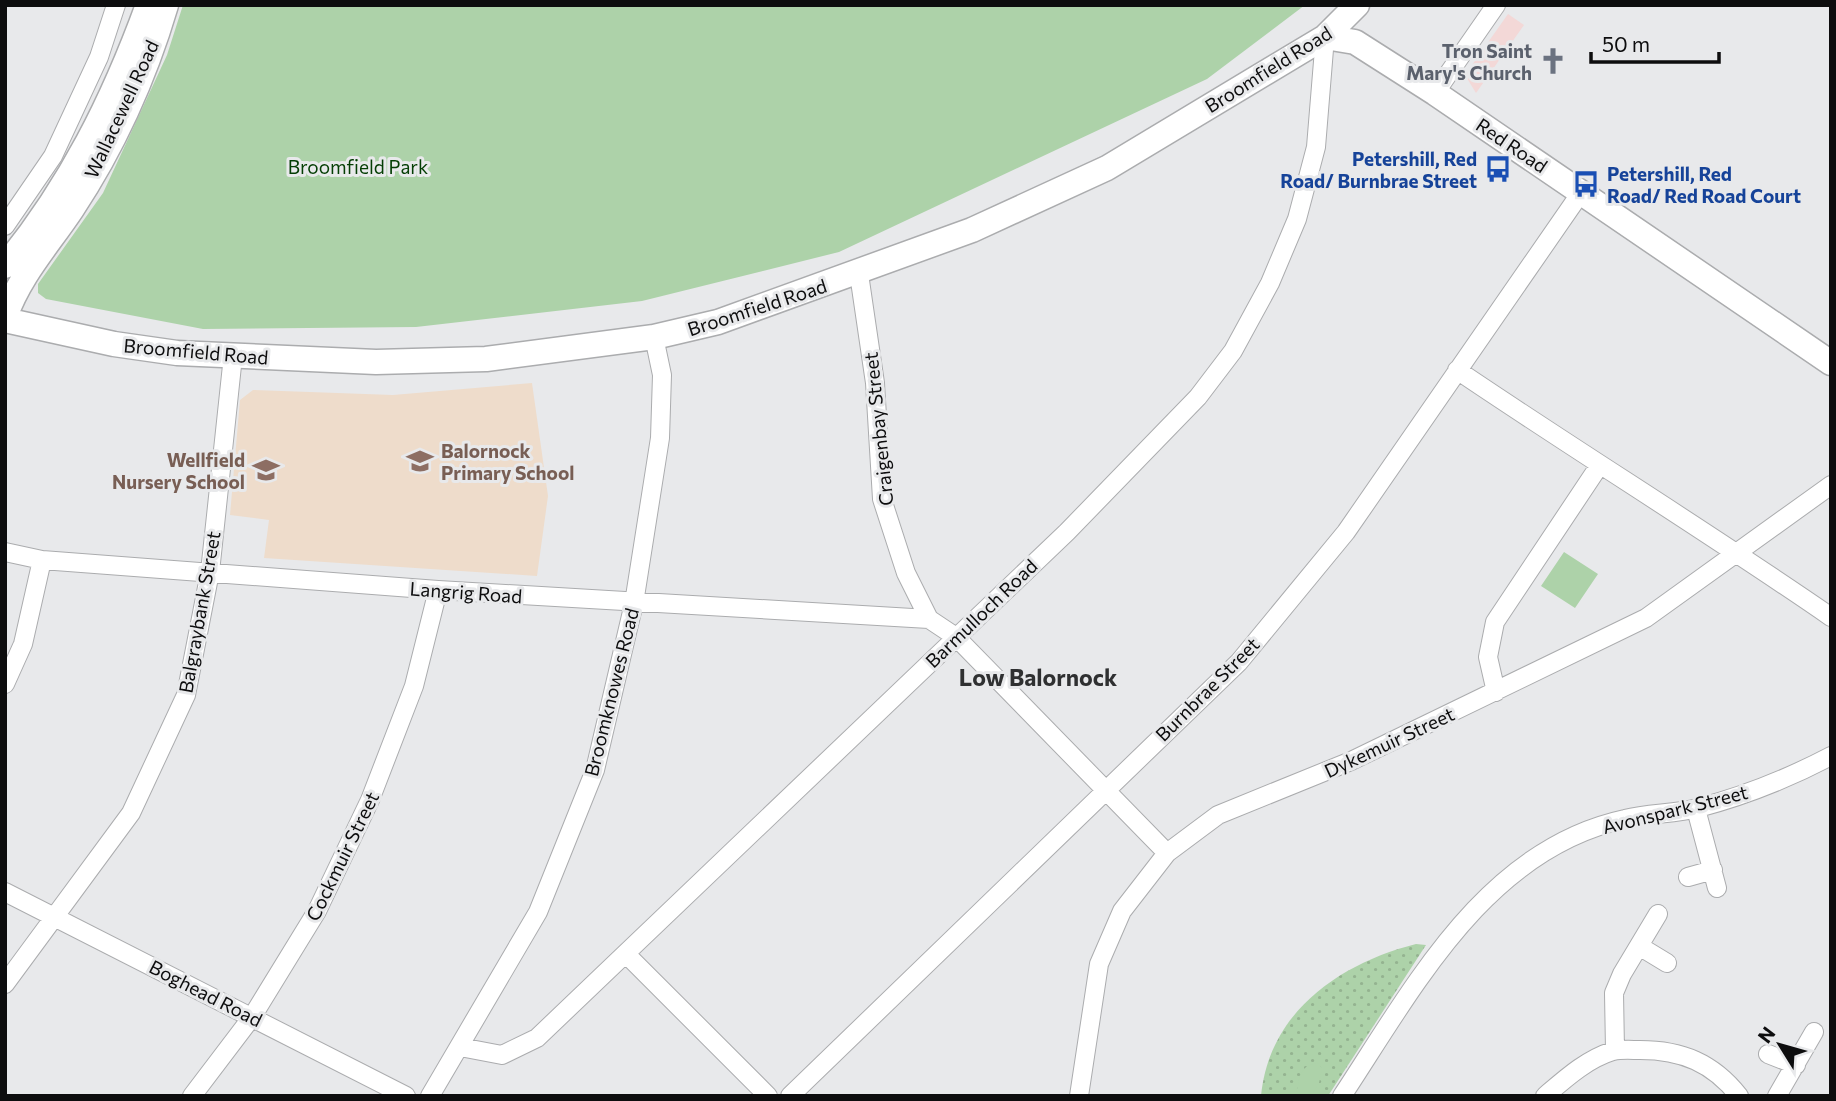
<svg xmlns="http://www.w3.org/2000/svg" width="1836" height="1101" font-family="Commissioner,sans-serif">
  <defs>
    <pattern id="grass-dots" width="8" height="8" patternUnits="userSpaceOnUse" patternTransform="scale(1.75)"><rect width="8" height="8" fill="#add2a9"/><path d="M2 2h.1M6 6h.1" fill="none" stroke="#94b390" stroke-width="1.8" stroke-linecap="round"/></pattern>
  </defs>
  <rect width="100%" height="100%" fill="#e8e9eb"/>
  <!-- commercial -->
  <path fill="#f3d8d7" d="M1508 14 1524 25 1476 93 1465 75Z"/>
  <!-- education -->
  <path fill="#eedccb" d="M532 383 548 496 537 576 264 558 269 520 230 515 240 400 253 390 393 395Z"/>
  <!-- grass -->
  <path fill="url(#grass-dots)" d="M1416 944 1426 945 1328 1096H1261C1269 1011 1341 963 1416 944Z"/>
  <!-- park -->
  <path fill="#add2a9" d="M183 5H1305L1207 79 839 252 642 301 416 327 203 329 46 299 38 293V284L103 193 167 55Z
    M1564 552 1598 574 1575 608 1541 586Z
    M1318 1063 1322 1068 1319 1083 1311 1096H1296C1299 1079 1299 1065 1318 1063Z"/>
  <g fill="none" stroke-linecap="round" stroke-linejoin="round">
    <defs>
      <path id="street" d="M1435 93 1496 5
        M5 226 53 156 99 57 116 5
        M859 274 875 383 882 499 906 573 929 619 956 637 1167 853
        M1457 370C1581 454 1708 532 1831 617
        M5 552 42 560 438 590 929 619
        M5 684 23 644 42 560
        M1496 692 1488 657 1495 622 1599 466
        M1696 809 1717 888
        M1688 877 1713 870
        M5 892 406 1096
        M1639 946 1667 963
        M627 955 768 1096
        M5 984 131 813 186 695 210 572 233 356
        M460 1047 502 1055 537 1038 1067 532 1198 397 1233 351 1270 283 1297 219 1316 147 1325 37
        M1615 1050 1614 993 1622 974 1658 914
        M1768 1054 1796 1065
        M192 1096 252 1017 317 911 370 800 414 686 438 590
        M430 1096 538 912 595 770 634 603 660 438 662 375 654 337
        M790 1096 1239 662 1346 532 1582 191
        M1079 1096 1099 964 1122 911 1167 853 1218 815 1351 761 1646 618 1831 485
        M1342 1096C1414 987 1486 849 1625 819 1649 813 1674 814 1698 808 1744 796 1789 778 1831 756
        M1545 1096C1566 1078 1587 1059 1613 1051 1621 1049 1632 1050 1640 1050 1682 1050 1713 1063 1739 1096
        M1777 1096 1814 1032"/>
      <path id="secondary" d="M1325 37 1355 42 1435 93 1831 363
        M5 266C70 187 113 101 148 5
        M5 317C20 275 48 245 72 209 113 147 145 76 166 5
        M5 320 114 344 177 353 376 362 486 359 654 337 718 322 972 230 1107 168 1325 37 1357 5"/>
    </defs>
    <!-- street casing -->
    <use href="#street" stroke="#abacae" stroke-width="20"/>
    <!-- secondary casing -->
    <use href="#secondary" stroke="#abacae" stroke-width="27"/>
    <!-- street -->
    <use href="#street" stroke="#fff" stroke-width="18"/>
    <!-- secondary -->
    <use href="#secondary" stroke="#fff" stroke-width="24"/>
  </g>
  <!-- icons -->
  <defs>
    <symbol id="church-bare" viewBox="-9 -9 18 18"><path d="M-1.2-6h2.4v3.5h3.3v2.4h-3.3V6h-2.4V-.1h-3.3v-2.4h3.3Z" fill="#6b7280" stroke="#e8e9eb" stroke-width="2.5" paint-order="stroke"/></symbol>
    <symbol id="bus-bare" viewBox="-9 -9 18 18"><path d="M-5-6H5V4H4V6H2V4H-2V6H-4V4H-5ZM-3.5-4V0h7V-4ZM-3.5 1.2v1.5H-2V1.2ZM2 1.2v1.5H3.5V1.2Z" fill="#1a4fb4" stroke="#e8e9eb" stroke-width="2.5" paint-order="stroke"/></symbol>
    <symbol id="school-bare" viewBox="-9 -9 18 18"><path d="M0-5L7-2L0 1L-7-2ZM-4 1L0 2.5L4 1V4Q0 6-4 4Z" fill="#8d6e63" stroke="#e8e9eb" stroke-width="2.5" paint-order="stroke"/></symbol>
  </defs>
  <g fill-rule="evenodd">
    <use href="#church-bare" x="1534" y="42" width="38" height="38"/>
    <use href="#bus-bare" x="1479" y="150" width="38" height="38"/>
    <use href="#bus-bare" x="1567" y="165" width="38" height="38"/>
    <use href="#school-bare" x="401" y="442" width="38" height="38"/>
    <use href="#school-bare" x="247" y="451" width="38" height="38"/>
  </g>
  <g text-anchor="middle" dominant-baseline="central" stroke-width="6" stroke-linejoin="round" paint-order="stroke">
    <!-- worship labels -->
    <g font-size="19" font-weight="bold" fill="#5b616d" stroke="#e8e9eb" text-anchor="end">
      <text x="1532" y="50">Tron Saint<tspan x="1532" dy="22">Mary's Church</tspan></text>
    </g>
    <!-- street labels -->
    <g font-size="19" fill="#0d0d0e" stroke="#e8e9eb">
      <text transform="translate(1268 69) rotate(-32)">Broomfield Road</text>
      <text transform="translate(121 109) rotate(-65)">Wallacewell Road</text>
      <text transform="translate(1512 145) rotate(34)">Red Road</text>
      <text transform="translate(757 307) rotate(-18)">Broomfield Road</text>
      <text transform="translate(196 351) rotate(5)">Broomfield Road</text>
      <text transform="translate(878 429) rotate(-96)">Craigenbay Street</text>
      <text transform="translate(466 592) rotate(4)">Langrig Road</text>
      <text transform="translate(199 612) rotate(-80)">Balgraybank Street</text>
      <text transform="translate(981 613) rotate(-44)">Barmulloch Road</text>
      <text transform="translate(1207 689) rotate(-45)">Burnbrae Street</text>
      <text transform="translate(611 692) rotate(-76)">Broomknowes Road</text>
      <text transform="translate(1389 742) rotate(-25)">Dykemuir Street</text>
      <text transform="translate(1675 809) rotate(-14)">Avonspark Street</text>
      <text transform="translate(342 856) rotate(-64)">Cockmuir Street</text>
      <text transform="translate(206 993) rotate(27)">Boghead Road</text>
    </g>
    <!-- transit labels -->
    <g font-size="19" font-weight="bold" fill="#164399" stroke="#e8e9eb" text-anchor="end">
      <text x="1477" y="158">Petershill, Red<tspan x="1477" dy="22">Road/ Burnbrae Street</tspan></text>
      <text x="1607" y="173" text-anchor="start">Petershill, Red<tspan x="1607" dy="22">Road/ Red Road Court</tspan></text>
    </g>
    <!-- park labels -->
    <g font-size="19" fill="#043e04" stroke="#e8e9eb">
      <text x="358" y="166">Broomfield Park</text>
    </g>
    <!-- education labels -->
    <g font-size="19" font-weight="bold" fill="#785e54" stroke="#e8e9eb" text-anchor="start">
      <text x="441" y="450">Balornock<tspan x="441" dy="22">Primary School</tspan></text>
      <text x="245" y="459" text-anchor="end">Wellfield<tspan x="245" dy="22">Nursery School</tspan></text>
    </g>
    <!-- quarter labels -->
    <g font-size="23" font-weight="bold" fill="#2f3031" stroke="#e8e9eb">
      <text x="1038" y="677">Low Balornock</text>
    </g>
  </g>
  <!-- border -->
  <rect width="1836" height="1101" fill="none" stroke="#0d0d0e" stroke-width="14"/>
  <!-- north arrow -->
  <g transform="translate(1780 1045) rotate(307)" stroke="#e8e9eb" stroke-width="5" paint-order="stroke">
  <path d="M0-5L12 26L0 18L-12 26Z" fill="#0d0d0e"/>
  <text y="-10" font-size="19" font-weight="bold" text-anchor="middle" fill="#0d0d0e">N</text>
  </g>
  <!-- scale -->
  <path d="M1591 52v10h128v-10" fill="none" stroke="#0d0d0e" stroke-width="3.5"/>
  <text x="1602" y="52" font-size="21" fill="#0d0d0e" stroke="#e8e9eb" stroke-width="5" paint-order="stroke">50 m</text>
</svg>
